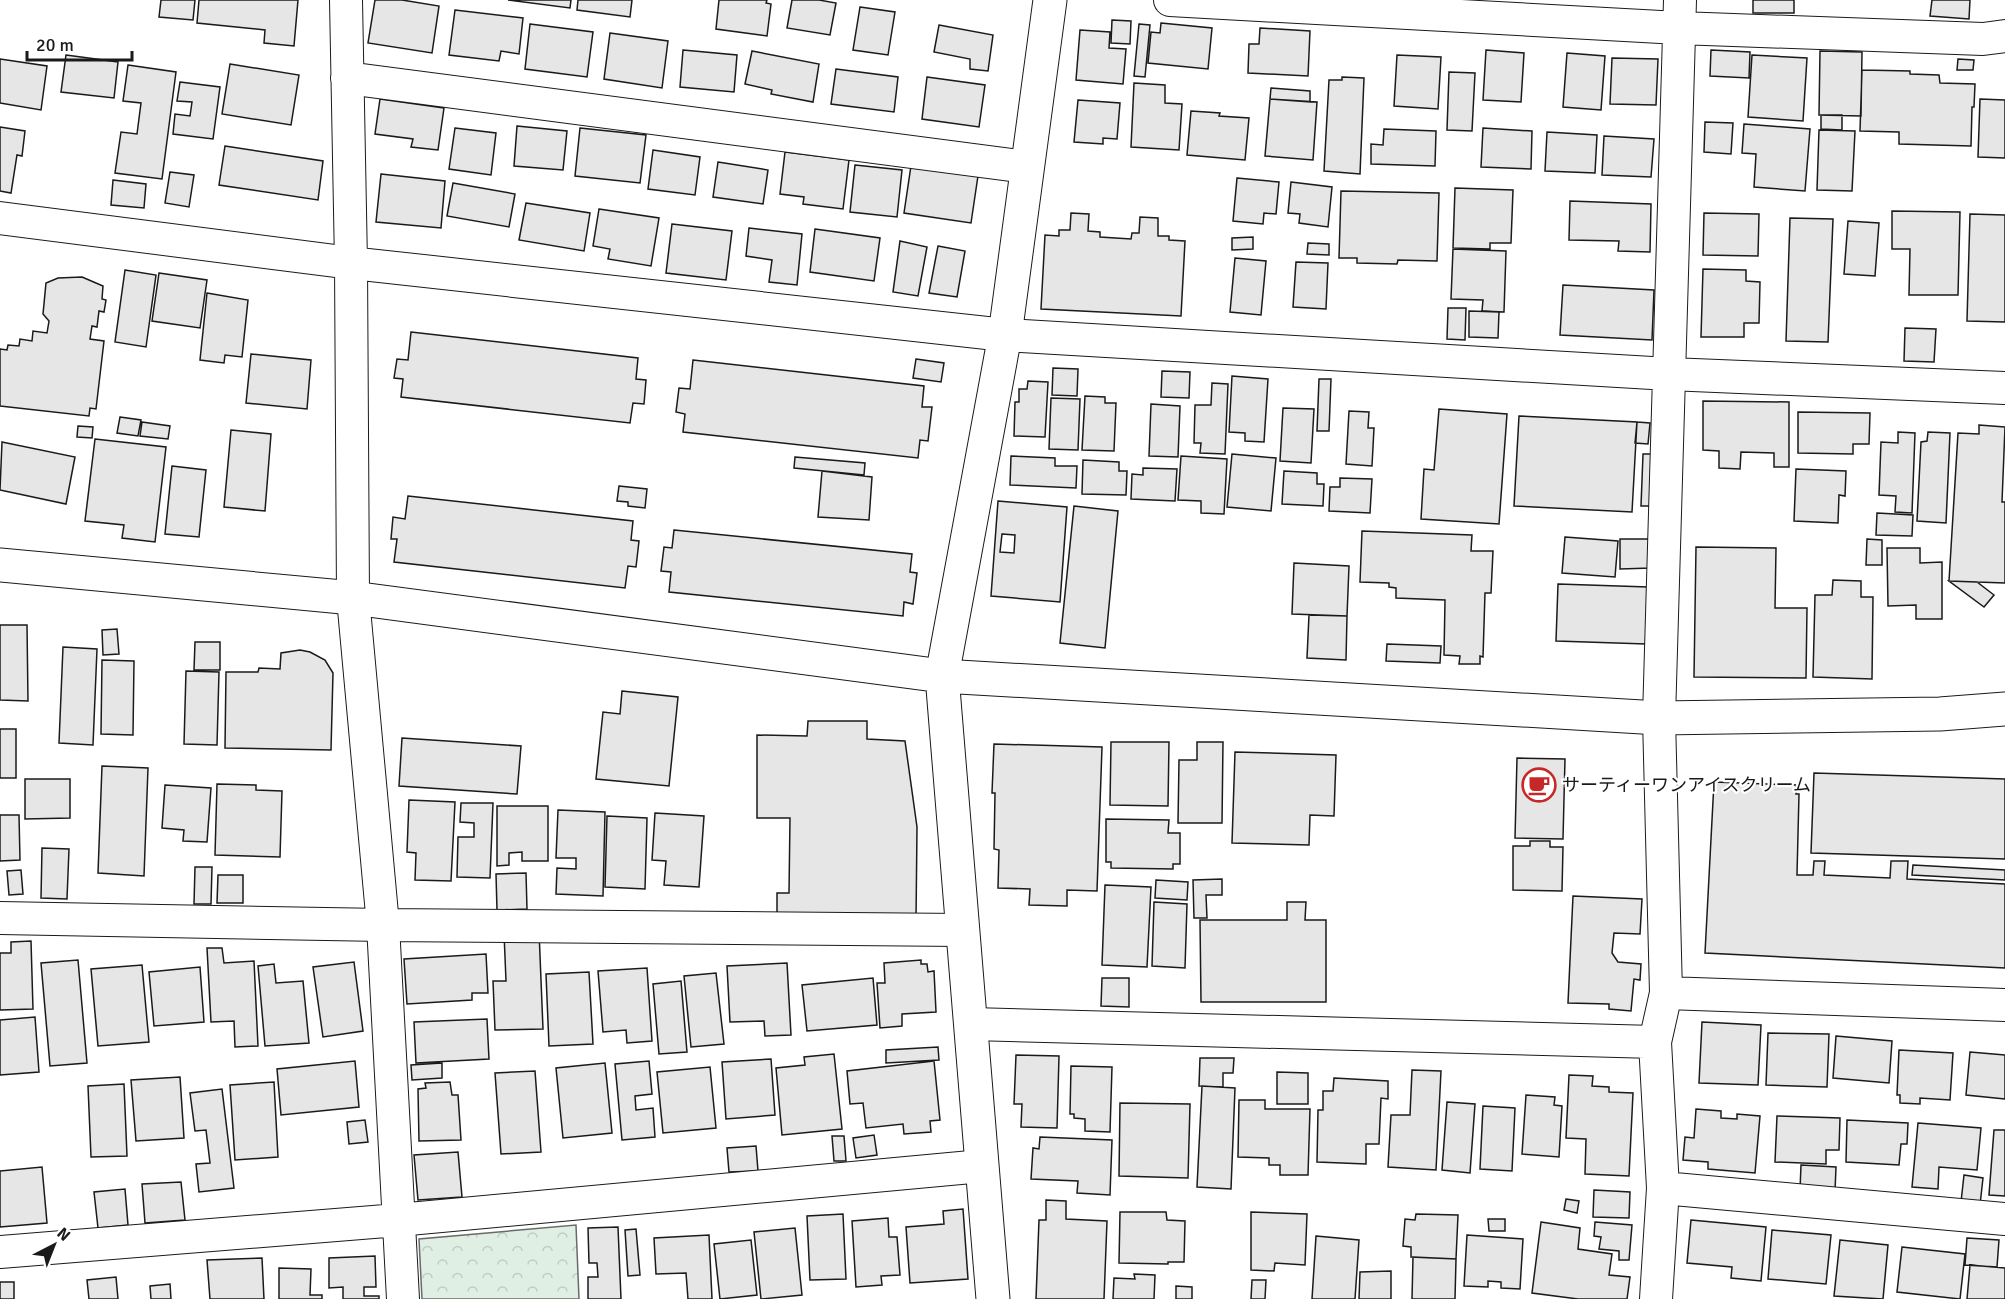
<svg xmlns="http://www.w3.org/2000/svg" width="2005" height="1299" font-family="Signika,'Noto Sans JP',sans-serif">
  <defs>
    <pattern id="park-crowns" width="20" height="18" patternUnits="userSpaceOnUse" patternTransform="scale(1.5)"><rect width="20" height="18" fill="#e0efe3"/><path d="M2 6a3 3 0 1 1 6 0M12 15a3 3 0 1 1 6 0" fill="none" stroke="#c0ccc2"/></pattern>
  </defs>
  <rect width="100%" height="100%" fill="#fff"/>
  <!-- park -->
  <path fill="url(#park-crowns)" stroke="#6a6a6a" stroke-width="1.5" d="M576 1225 579 1299H422L419 1239Z"/>
  <!-- building -->
  <path fill="#e6e6e6" stroke="#1a1a1a" stroke-width="1.5" fill-rule="evenodd" d="M161 0H195L193 20 159 17Z
    M199 0H298L294 46 264 43 265 30 197 23Z
    M375 0H402L439 6 432 53 368 43Z
    M508 0H571L570 8Z
    M578 0H632L630 17 577 10Z
    M719 0H767L766 3 771 4 767 36 716 29Z
    M792 0H819L836 3 830 35 787 28Z
    M1753 0H1794V13H1753Z
    M1932 0H1970L1969 19 1930 16Z
    M860 7 895 12 888 55 853 50Z
    M455 10 523 18 519 54 501 51 499 61 449 55Z
    M1112 20 1131 21 1130 44 1111 43Z
    M1161 23 1212 28 1208 69 1148 63 1151 32 1160 33Z
    M530 24 593 32 587 77 525 69Z
    M1139 24 1150 25 1145 77 1134 76Z
    M939 25 993 35 988 71 970 69V59L934 52Z
    M1260 28 1310 31 1308 76 1248 73 1249 44H1259Z
    M1080 30 1110 32 1109 48 1126 49 1123 84 1076 80Z
    M610 33 668 41 662 88 604 79Z
    M683 50 737 55 734 92 680 87Z
    M1486 50 1524 53 1521 102 1483 100Z
    M1711 50 1750 52 1749 78 1710 76Z
    M752 51 819 64 813 102 771 94 772 90 745 84Z
    M1820 51 1862 52 1861 116 1819 115Z
    M1567 53 1605 56 1601 110 1563 107Z
    M66 55 118 62 114 98 61 92Z
    M1397 55 1441 57 1438 109 1394 106Z
    M1752 55 1807 58 1803 121 1748 117Z
    M1612 58 1658 59 1656 105 1610 104Z
    M0 59 47 66 41 110 0 103Z
    M1958 59 1974 60 1973 70H1957Z
    M230 64 299 75 291 125 222 114Z
    M128 65 176 72 162 179 115 173 121 132 137 134 141 103 123 101Z
    M836 69 898 77 894 112 831 104Z
    M1862 70 1910 71V74L1939 75 1940 83 1975 84 1974 107H1972L1971 146 1899 144V132L1860 131Z
    M1449 72 1475 73 1472 131 1447 130Z
    M927 77 985 85 979 127 922 119Z
    M1342 77 1364 78 1360 174 1324 171 1329 80H1342Z
    M180 82 220 87 213 139 173 134 175 114 190 116 192 102 177 101Z
    M1134 83 1165 85V103L1182 104 1179 150 1131 147Z
    M1271 88 1310 91V102L1270 99Z
    M380 99 444 108 438 150 411 147 413 139 375 134Z
    M1270 99 1317 102 1313 160 1265 156Z
    M1980 99 2005 100V158L1978 157Z
    M1078 100 1120 103 1117 139 1103 138V144L1074 142Z
    M1191 111 1220 113 1219 116 1249 118 1245 160 1187 155Z
    M1821 115H1842V130L1821 129Z
    M1705 122 1733 123 1731 154 1704 152Z
    M1744 124 1810 129 1805 191 1754 187 1756 154 1742 153Z
    M517 126 567 131 563 170 514 166Z
    M0 127 25 131 22 156 17 155 11 193 0 191Z
    M455 128 496 133 491 175 449 169Z
    M580 128 646 135 640 183 575 176Z
    M1483 128 1532 131 1531 169 1481 167Z
    M1384 129 1436 131 1435 166 1371 164V144L1383 145Z
    M1819 130 1855 131 1852 191 1817 190Z
    M1547 132 1597 135 1595 173 1545 171Z
    M1604 136 1654 139 1651 177 1602 175Z
    M225 146 323 161 318 200 219 185Z
    M653 150 700 157 695 195 648 189Z
    M785 152 849 160 843 209 803 204 804 197 780 194Z
    M912 159 979 169 971 223 904 213Z
    M718 162 768 170 763 204 713 197Z
    M855 165 902 170 897 217 850 212Z
    M170 172 194 175 189 207 165 203Z
    M381 174 445 181 441 228 376 222Z
    M1237 178 1279 182 1276 214 1264 213 1263 224 1233 221Z
    M113 180 146 184 144 208 111 205Z
    M1291 182 1332 187 1328 227 1299 223 1300 214 1288 213Z
    M453 183 515 194 509 227 447 216Z
    M1455 188 1513 190 1511 243H1490V249L1453 248Z
    M1341 191 1439 193 1437 261 1398 260 1397 264 1357 263V258H1339Z
    M1570 201 1651 204 1650 252 1618 251 1619 241 1569 240Z
    M526 203 590 213 584 251 519 240Z
    M599 209 659 218 651 266 608 259 610 249 593 246Z
    M1892 211 1960 212 1958 295H1909L1910 249H1892Z
    M1071 213 1089 214 1088 231 1100 232V237L1131 239 1132 233H1139L1140 217 1158 218V236H1169V240L1185 241 1181 316 1041 309 1045 235 1059 236V230H1070Z
    M1704 213 1759 214 1758 256 1703 255Z
    M1970 214 2005 215V322L1967 321Z
    M1790 218 1833 219 1828 342 1786 341Z
    M1848 221 1879 223 1875 276 1844 274Z
    M672 224 732 231 726 280 666 273Z
    M749 228 802 234 797 285 769 282 772 260 746 256Z
    M815 229 880 238 874 281 810 272Z
    M1253 237V249L1232 250V238Z
    M900 241 927 247 918 296 893 292Z
    M1308 243 1329 244V255L1307 254Z
    M938 246 965 251 957 297 929 293Z
    M1453 249 1506 251 1504 312 1482 311 1483 300 1451 299Z
    M1235 258 1266 261 1261 315 1230 312Z
    M1296 262 1328 263 1326 309 1293 307Z
    M1703 269 1746 270V281L1760 282 1759 323H1744V337H1701Z
    M125 270 156 275 146 347 115 342Z
    M159 273 207 280 200 328 152 321Z
    M82 277 103 286 102 299 106 300 104 312 99 311 97 327 92 326 90 339 104 341 96 409 90 408 89 416 0 406V349L7 350 8 345 19 346 20 339 32 341 33 331 47 333 49 321 43 314 46 283 58 278Z
    M1563 285 1654 290 1652 340 1560 335Z
    M207 293 248 300 242 357 225 355 224 363 200 360Z
    M1448 308H1466L1465 340 1447 339Z
    M1469 311 1499 312 1498 338 1469 337Z
    M1905 328 1936 329 1934 362 1904 361Z
    M411 332 638 358 636 379 646 380 644 404 633 403 630 423 401 397 403 379 394 378 397 359 408 360Z
    M251 354 311 360 307 409 246 403Z
    M916 359 944 363 941 382 913 378Z
    M693 360 924 386 922 407H932L928 441 920 440 918 458 683 432 685 414 676 412 679 388 690 389Z
    M1053 368 1078 369 1077 396 1052 395Z
    M1162 371 1190 372 1189 398 1161 397Z
    M1232 376 1268 379 1264 442 1245 441V433L1229 432Z
    M1319 379H1331L1329 431H1317Z
    M1028 381 1048 382 1045 437 1014 436 1015 402H1019V389H1027Z
    M1212 383 1228 384 1225 454 1200 453 1201 443H1194L1195 405H1211Z
    M1085 396 1105 397V403H1116L1114 451 1082 450Z
    M1051 398 1080 399 1078 450 1049 449Z
    M1703 401 1789 402V467H1774V453L1741 452 1740 469 1719 468V451L1703 450Z
    M1151 404 1180 406 1178 457 1149 456Z
    M1283 408 1314 409 1311 463 1280 461Z
    M1439 409 1507 414 1499 524 1421 519 1424 469 1434 470Z
    M1349 411 1369 412 1368 428H1374L1372 466 1346 464Z
    M1798 412 1870 413 1869 444H1853V454L1798 453Z
    M1519 416 1637 422 1632 512 1514 506Z
    M120 417 141 420 138 436 117 433Z
    M142 422 170 426 168 439 140 436Z
    M1637 422 1650 423 1648 444 1635 443Z
    M1979 425 2005 427 2002 502H2005V583L1949 581 1958 433 1979 434Z
    M78 426 93 427 92 438 77 437Z
    M231 430 271 434 265 511 224 507Z
    M1898 432 1915 433 1912 513 1895 512 1896 496 1879 495 1881 442 1898 443Z
    M1928 432 1950 433 1946 523 1917 521 1921 442 1927 441Z
    M95 439 166 447 155 542 122 538 124 525 85 521Z
    M2 442 75 457 66 504 0 490Z
    M1232 454 1276 458 1271 511 1227 507Z
    M1643 454H1653L1651 506H1641Z
    M1011 456 1055 458V466H1077L1076 488 1010 485Z
    M1181 456 1227 459 1224 514 1201 513V501L1178 500Z
    M795 457 865 463 864 475 794 468Z
    M1083 460 1119 462V471H1127L1126 495 1082 494Z
    M172 466 206 470 199 537 165 534Z
    M1143 468 1177 469 1175 501 1131 499 1132 474 1143 475Z
    M1796 469 1846 471 1845 496 1839 495 1838 523 1794 521Z
    M822 471 872 477 869 520 818 517Z
    M1284 471 1317 473V484H1324L1323 506 1282 504Z
    M1340 478 1372 479 1370 513 1329 511 1330 487H1340Z
    M619 486 647 489 645 508 628 506V502L617 501Z
    M408 496 633 521 631 540 639 541 636 567 628 566 625 588 394 562 397 539H391L393 517 405 519Z
    M998 501 1067 507 1060 602 991 596ZM1002 534 1015 535 1014 553 1000 552Z
    M1074 506 1118 511 1105 648 1060 643Z
    M1877 513 1913 515 1912 536 1876 535Z
    M674 530 912 554 910 572 917 573 913 604 904 602 903 616 669 592 671 572 661 571 664 547 672 548Z
    M1362 531 1472 535 1471 551H1493L1491 593H1485L1483 657 1480 656V664H1459L1460 656 1444 655 1445 600 1396 598V588L1389 587V583L1360 582Z
    M1565 537 1618 541 1615 577 1562 573Z
    M1620 539H1651V568L1620 569Z
    M1867 539 1882 540V565H1866Z
    M1696 547 1776 548 1775 608H1807L1806 678 1694 677Z
    M1887 548H1920V563L1942 562V619H1916V605L1888 606Z
    M1294 563 1349 566 1347 616 1292 614Z
    M1833 580 1861 581V597H1873L1872 679 1813 677 1815 595H1832Z
    M1949 581 1977 582 1994 595 1984 607Z
    M1558 584 1648 587 1646 644 1556 641Z
    M1309 615 1347 616 1346 660 1307 658Z
    M0 625H27L28 701 0 700Z
    M117 629 119 654 103 655 102 630Z
    M195 642H220V670H194Z
    M1387 644 1441 646 1440 663 1386 661Z
    M63 647 97 649 93 745 59 743Z
    M300 650 310 652 325 660 333 673 331 750 225 748 226 672H258L259 668 280 669 281 653Z
    M102 660 134 661 133 735 101 734Z
    M186 671 219 672 217 745 184 744Z
    M622 691 678 697 669 786 596 779 603 712 620 714Z
    M808 721H867V739L905 741 917 827 916 921 777 920V893H789L790 818H757V735L807 736Z
    M0 729H16V778H0Z
    M402 738 521 746 517 794 399 786Z
    M1111 742H1169L1168 806 1110 805Z
    M1197 742H1223L1222 823H1178L1179 760H1197Z
    M994 744 1102 747 1097 891 1067 890V906L1029 905 1030 889 998 888 999 850 994 849 995 793H992Z
    M1235 752 1336 755 1334 816 1310 815 1309 845 1232 843Z
    M1517 758 1565 759 1563 839 1515 838Z
    M102 766 148 768 144 876 98 873Z
    M1814 773 2005 779V859L1811 853Z
    M25 779H70V818L25 819Z
    M1714 782 1796 785V794H1799L1797 875H1813L1814 861H1825L1824 875 1890 878 1891 861H1908L1907 879 2005 884V968L1705 953Z
    M217 784 256 785V790L282 791 280 857 215 855Z
    M165 785 211 788 207 842 183 841 184 830 162 828Z
    M409 800 455 802 451 881 415 880 416 853 407 852Z
    M461 803H493L490 878 457 877 458 837H474V823L460 822Z
    M497 806H548V861H522V852L509 853V865L497 866Z
    M558 810 605 812 603 896 556 894 557 868 576 869V858H556Z
    M655 813 704 816 699 887 664 885 666 861 652 860Z
    M0 815H19L20 860 0 861Z
    M607 816 647 818 645 889 605 887Z
    M1106 819 1169 820 1168 833H1180V864H1173V869L1111 868V862H1106Z
    M1530 841H1550V847H1563L1562 891 1513 890V846H1530Z
    M42 848 69 849 67 899 41 898Z
    M1913 865 2005 870V880L1912 875Z
    M195 867H212L211 904H194Z
    M21 870 23 894 9 895 7 871Z
    M526 873 527 909 497 910 496 874Z
    M218 875H243V903H217Z
    M1222 879V895H1206L1207 918H1194L1193 880Z
    M1156 880 1188 882 1187 900 1155 898Z
    M1105 885 1151 887 1147 967 1102 965Z
    M1573 896 1642 899 1640 934 1614 933 1612 953 1618 962 1641 964 1640 980 1634 979 1631 1011 1609 1009V1004L1568 1003Z
    M1154 902 1187 904 1185 968 1152 966Z
    M1287 902H1306L1305 920H1326V1002H1201L1200 920H1287Z
    M539 931 543 1029 495 1030 493 981H506L504 933Z
    M31 941 33 1009 0 1010V953H11V942Z
    M207 948H222L224 963 254 961 258 1046 235 1047 234 1021 211 1022Z
    M486 954 488 993H472V1000L407 1004 404 959Z
    M78 960 87 1063 50 1066 41 963Z
    M921 960V964H927L928 972 934 971 936 1012 902 1014V1026L880 1028 877 983H885L884 963Z
    M354 962 363 1031 323 1037 313 967Z
    M787 963 791 1035 765 1036 764 1021 730 1022 727 966Z
    M274 964 276 983 303 981 309 1043 265 1046 258 966Z
    M142 965 149 1042 98 1046 91 969Z
    M200 967 204 1022 154 1026 149 972Z
    M647 968 652 1041 627 1043 626 1030 603 1032 598 971Z
    M589 972 593 1044 549 1046 546 974Z
    M716 973 724 1044 691 1047 684 976Z
    M873 978 877 1025 807 1031 802 985Z
    M1102 978H1129V1007L1101 1006Z
    M681 981 687 1052 659 1054 653 984Z
    M35 1017 39 1072 0 1075V1020Z
    M487 1019 489 1059 416 1063 414 1022Z
    M1702 1022 1761 1025 1758 1085 1699 1083Z
    M1768 1033 1829 1034 1827 1087 1766 1085Z
    M1836 1036 1892 1041 1889 1083 1833 1078Z
    M938 1047 939 1060 886 1063V1050Z
    M1899 1050 1953 1053 1950 1100 1920 1098V1104L1900 1103V1095H1897Z
    M1970 1052 2005 1055V1099L1966 1095Z
    M834 1054 842 1129 782 1135 776 1068 805 1065 804 1057Z
    M1016 1055 1059 1056 1057 1128 1021 1127 1022 1104H1014Z
    M1200 1058H1234L1233 1073H1223V1087L1199 1086Z
    M771 1059 775 1115 726 1119 722 1062Z
    M355 1061 359 1107 281 1115 277 1069Z
    M649 1061 652 1094 635 1096 636 1110 653 1108 655 1137 622 1140 615 1064Z
    M934 1061 940 1120 930 1121 931 1132 904 1134 903 1124 866 1128 863 1103 850 1104 847 1071Z
    M442 1063V1078L412 1080 411 1065Z
    M605 1063 612 1133 563 1138 556 1068Z
    M1071 1066 1112 1067 1110 1132 1085 1131V1119L1074 1118V1114H1070Z
    M710 1067 716 1128 663 1133 657 1072Z
    M1412 1070 1441 1071 1436 1170 1388 1167 1391 1115H1410Z
    M535 1071 541 1152 501 1154 495 1073Z
    M1277 1072 1308 1073V1104H1277Z
    M1569 1075 1593 1076 1592 1086 1609 1087V1092L1633 1093 1629 1176 1585 1174 1586 1139 1566 1138Z
    M180 1077 184 1138 136 1141 131 1080Z
    M1334 1078 1388 1081V1099L1381 1098 1379 1144H1366V1164L1317 1162 1318 1110H1323V1091H1333Z
    M274 1082 278 1157 235 1160 230 1085Z
    M450 1082 452 1095H458L461 1140 419 1141 418 1089 426 1088 425 1083Z
    M124 1084 127 1156 91 1157 88 1086Z
    M1202 1086 1235 1088 1231 1189 1197 1187Z
    M222 1089 234 1188 199 1192 196 1164 210 1163 206 1130 195 1131 190 1093Z
    M1526 1095 1555 1097 1554 1105 1562 1106 1559 1157 1522 1154Z
    M1239 1100H1265V1109H1310L1308 1175H1280V1165H1269V1158L1238 1157Z
    M1447 1102 1475 1104 1470 1173 1442 1170Z
    M1120 1103 1190 1104 1188 1178 1119 1176Z
    M1483 1106 1515 1108 1512 1171 1480 1169Z
    M1696 1109 1721 1111V1118L1737 1119V1114L1760 1116 1755 1173 1708 1169V1162L1683 1160 1685 1137 1694 1138Z
    M1777 1116 1840 1118 1839 1150H1826V1164L1775 1162Z
    M365 1120 368 1142 349 1144 347 1122Z
    M1847 1120 1908 1123 1907 1144H1901L1899 1165 1846 1162Z
    M1918 1123 1981 1128 1977 1170 1939 1167 1938 1189 1912 1187Z
    M1994 1130H2005V1196L1989 1195Z
    M874 1135 877 1155 856 1158 853 1138Z
    M832 1136H844L846 1161H834Z
    M1040 1137 1112 1140 1110 1195 1077 1193 1078 1181 1031 1179 1033 1148 1039 1149Z
    M756 1146 758 1171 729 1172 727 1148Z
    M458 1152 462 1197 418 1200 414 1155Z
    M1801 1165 1836 1167 1835 1191 1800 1190Z
    M42 1167 47 1223 0 1227V1171Z
    M1964 1175 1983 1178 1980 1205 1961 1202Z
    M181 1182 185 1220 145 1223 142 1184Z
    M125 1189 128 1225 98 1228 94 1192Z
    M1594 1190 1630 1192 1629 1218 1593 1217Z
    M1566 1199 1579 1201 1577 1213 1564 1210Z
    M1046 1200 1066 1201V1219L1107 1221 1104 1299H1036L1039 1220H1046Z
    M963 1209 968 1279 910 1283 906 1227 944 1224 943 1211Z
    M1120 1212H1166L1167 1220 1185 1221 1184 1262H1168V1264L1119 1263Z
    M1251 1212 1307 1214 1305 1265 1275 1263 1274 1271 1251 1270Z
    M843 1214 846 1279 810 1280 807 1216Z
    M1416 1214 1458 1215 1456 1259 1411 1257V1247L1403 1246 1405 1219 1415 1220Z
    M888 1218 889 1237H897L900 1275 881 1276 882 1285 856 1287 852 1221Z
    M1488 1219H1505V1231H1489Z
    M1691 1220 1766 1227 1761 1281 1731 1278 1732 1267 1687 1263Z
    M1541 1222 1580 1228 1578 1249 1612 1254 1609 1275 1630 1277 1627 1299H1578L1532 1293Z
    M1595 1222 1632 1225 1629 1260H1619V1251L1599 1249 1601 1237 1594 1236Z
    M618 1227 621 1299H588V1277H598L597 1263H589L588 1228Z
    M795 1228 802 1295 761 1299 754 1232Z
    M636 1229 640 1275 628 1276 625 1230Z
    M1772 1230 1831 1235 1826 1284 1768 1279Z
    M709 1235 712 1299H688L686 1273 656 1274 654 1238Z
    M1467 1235 1523 1239 1520 1289 1501 1288V1282L1488 1281V1287L1464 1286Z
    M1316 1236 1359 1240 1355 1299H1312Z
    M1967 1238 1999 1240 1997 1267 1965 1265Z
    M751 1240 757 1295 720 1299 714 1244Z
    M1840 1240 1888 1245 1883 1299 1834 1296Z
    M1902 1247 1965 1254 1960 1299 1897 1292Z
    M375 1256 376 1287H364V1296H379V1299H343V1287L329 1288V1258Z
    M1413 1257 1456 1259 1455 1299H1412Z
    M262 1258 264 1299H210L207 1260Z
    M1970 1265 2005 1268V1299H1967Z
    M279 1268 311 1269 310 1295H322V1299H279Z
    M1391 1271V1299H1359L1360 1272Z
    M1134 1274 1155 1275 1154 1299H1113L1114 1278 1135 1279Z
    M116 1277 118 1299H89L87 1280Z
    M1252 1280H1266L1265 1299H1251Z
    M0 1282H14V1299H0Z
    M170 1284 171 1299H151L150 1286Z
    M1176 1286 1192 1287V1299H1176Z"/>
  <g fill="none" stroke-linecap="round" stroke-linejoin="round">
    <defs>
      <path id="minor" d="M346 0 351 263 353 598 383 925 403 1299
        M1170 0 1679 28 1983 39 2005 36
        M347 78 1027 167
        M0 218 351 263 1005 335 1669 374 2005 388
        M0 918 383 925 963 930
        M1666 993 2005 1005
        M971 1024 1655 1042
        M1663 1188 2005 1219
        M0 1252 398 1220 982 1166
        M1656 1299 1663 1188 1655 1042 1666 993 1659 718 1680 0"/>
      <path id="tertiary" d="M0 565 353 598 942 676 1659 718 1940 714 2005 709
        M993 1299 942 676 1005 335 1050 0"/>
    </defs>
    <!-- minor casing -->
    <use href="#minor" stroke="#1a1a1a" stroke-width="34"/>
    <!-- tertiary casing -->
    <use href="#tertiary" stroke="#1a1a1a" stroke-width="35"/>
    <!-- minor -->
    <use href="#minor" stroke="#fff" stroke-width="32"/>
    <!-- tertiary -->
    <use href="#tertiary" stroke="#fff" stroke-width="33"/>
  </g>
  <!-- icons -->
  <defs>
    <symbol id="cafe-ring" viewBox="-11 -11 22 22"><circle r="9.5" fill="#fff" stroke="#c62828" stroke-width="1.5"/><path d="M-5.5-4.5H6V0H3Q3 3.5 0 3.5H-2.5Q-5.5 3.5-5.5 0ZM3-3.2v2h1.7v-2ZM-6 4.5H4V6H-6Z" fill="#c62828"/></symbol>
  </defs>
  <g fill-rule="evenodd">
    <use href="#cafe-ring" x="1520" y="766" width="38" height="38"/>
  </g>
  <g text-anchor="middle" dominant-baseline="central" stroke-width="4.5" stroke-linejoin="round" paint-order="stroke">
    <!-- poi labels -->
    <g font-size="18" fill="#1a1a1a" stroke="#fff" text-anchor="start">
      <text x="1562" y="785">サーティーワンアイスクリーム</text>
    </g>
  </g>
  <!-- north arrow -->
  <g transform="translate(54 1245) rotate(42)" stroke="#ffffff" stroke-width="4.5" paint-order="stroke">
  <path d="M0-4.5L10 22L0 15L-10 22Z" fill="#1a1a1a"/>
  <text y="-9" font-size="16" font-weight="bold" text-anchor="middle" fill="#1a1a1a">N</text>
  </g>
  <!-- scale -->
  <path d="M27 51v9h105v-9" fill="none" stroke="#1a1a1a" stroke-width="3"/>
  <text x="36" y="51" font-size="18" fill="#1a1a1a" stroke="#ffffff" stroke-width="4.5" paint-order="stroke">20 m</text>
</svg>
